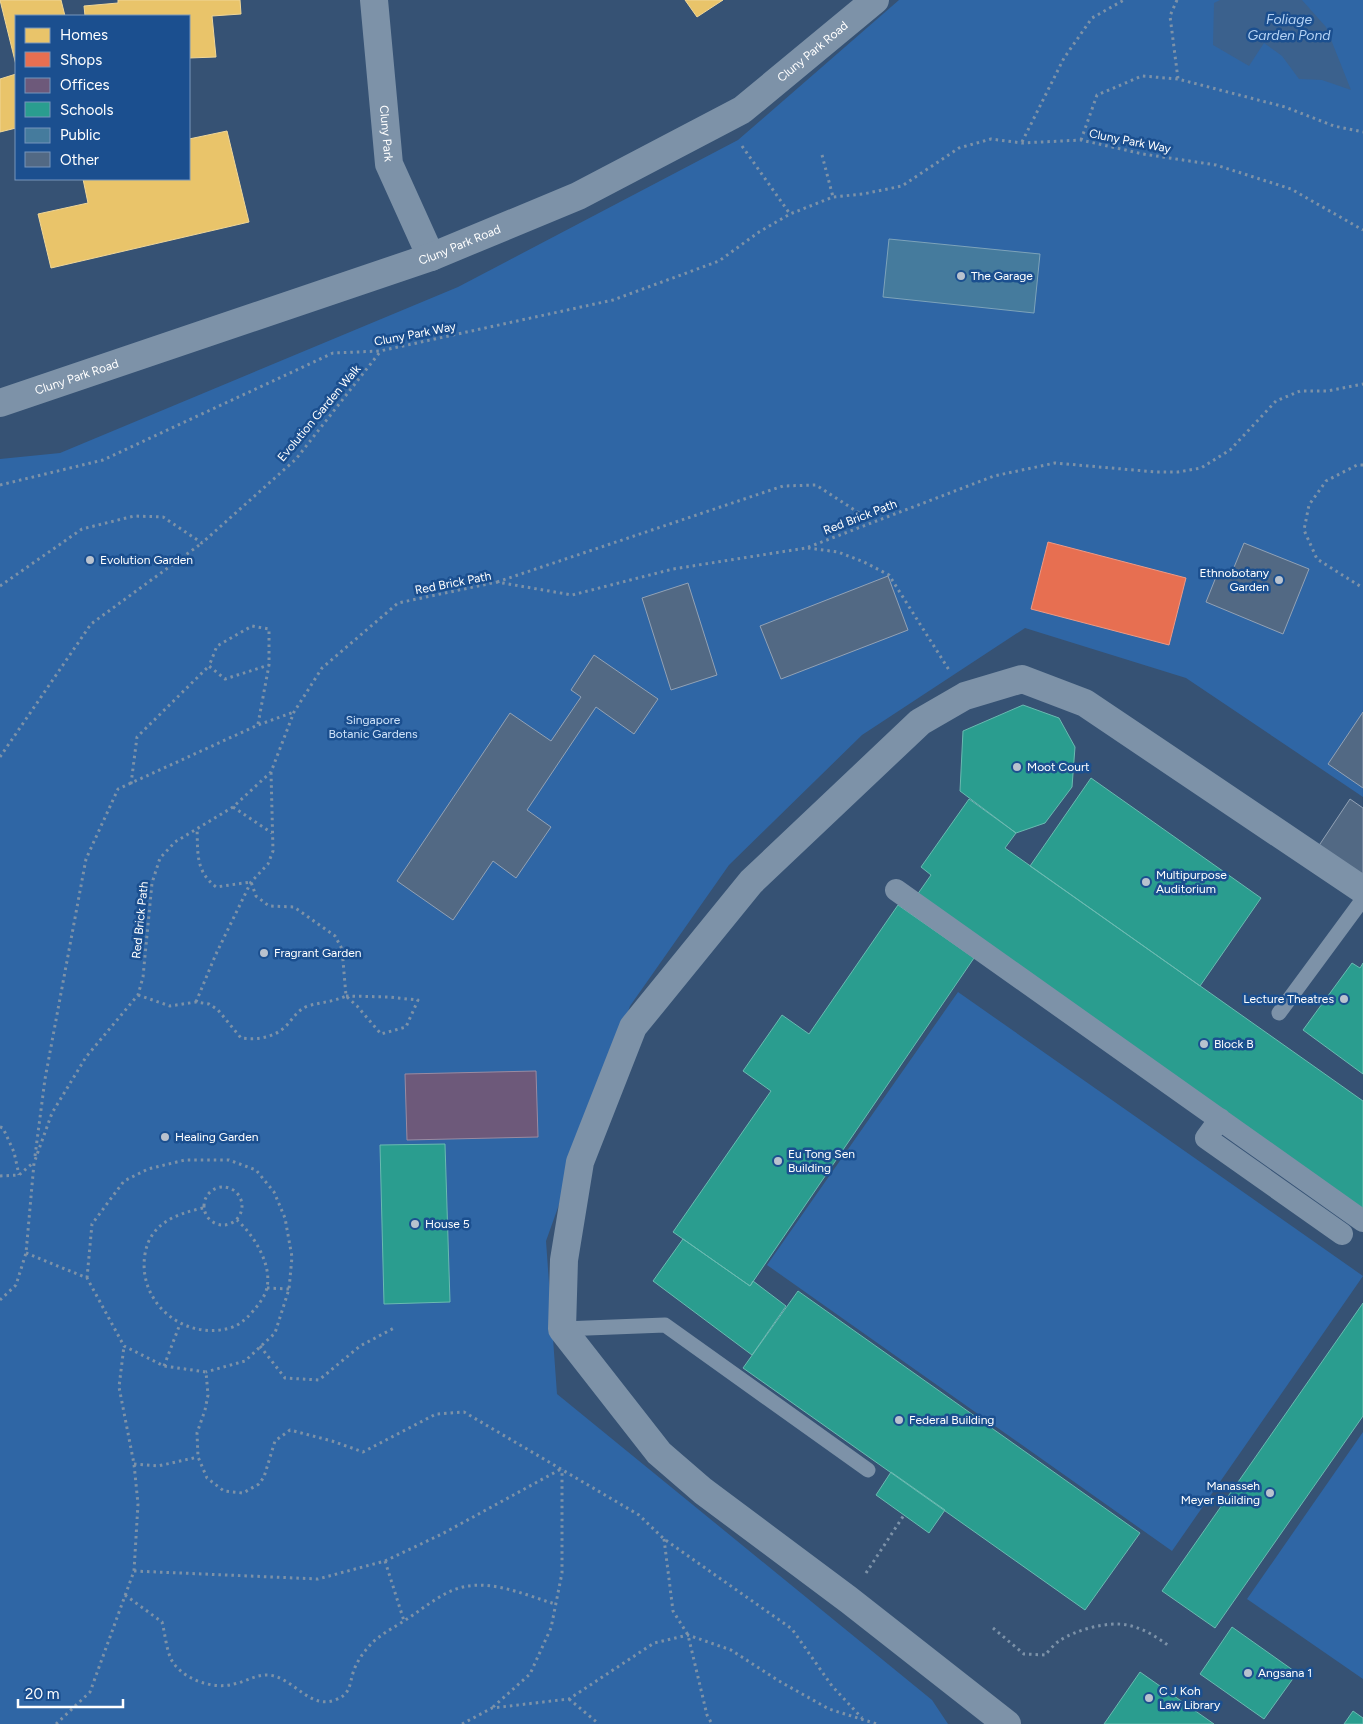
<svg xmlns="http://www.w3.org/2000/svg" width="1363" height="1724" font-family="Figtree,sans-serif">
  <rect width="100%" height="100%" fill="#365274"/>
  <!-- green -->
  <path fill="#2f66a5" d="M899 0H1363V797L1186 678 1025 628 862 735 729 865 630 1006 546 1241 557 1394 932 1700 948 1724H0V459L60 453 458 287 738 140Z
    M958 992 1363 1276 1172 1551 767 1265Z
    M1363 1432V1679L1247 1599Z"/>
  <!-- water -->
  <path fill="#3b618d" d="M1220 0H1302L1326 27 1351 90 1322 80 1299 79 1282 56 1264 43 1249 66 1213 45 1214 3Z"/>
  <!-- homes -->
  <path fill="#e9c46a" stroke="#f0d697" d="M0 0H61L65 16H16V65Z
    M118 0H240L241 14 212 16 216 57 189 58V16H85L84 6 118 3Z
    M685 0H723L697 17Z
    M16 74V128L0 132V79Z
    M227 131 249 222 51 268 38 214 88 203 83 179H189V139Z"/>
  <!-- shops -->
  <path fill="#e76f51" stroke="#ee9a85" d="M1048 542 1186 578 1169 645 1031 609Z"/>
  <!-- offices -->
  <path fill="#6d597a" stroke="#998ba2" d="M536 1071 538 1137 407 1140 405 1074Z"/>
  <!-- schools -->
  <path fill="#2a9d8f" stroke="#6abab1" d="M1023 705 1059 718 1075 747 1072 787 1045 823 1016 833 960 791 963 731Z
    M1091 778 1261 898 1200 986 1030 866Z
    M969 799 1016 833 1005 848 1363 1101V1210L917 895 931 875 921 867Z
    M898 905 974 958 750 1286 673 1232 771 1091 743 1071 782 1015 809 1034Z
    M1352 963 1360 968 1363 963V1074L1303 1030Z
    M445 1144 450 1302 384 1304 380 1145Z
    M683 1239 750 1286 753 1281 786 1306 752 1355 653 1281Z
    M798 1291 1140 1533 1085 1610 743 1368Z
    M1363 1303V1416L1215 1628 1162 1591Z
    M891 1472 945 1510 929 1533 876 1495Z
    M1232 1627 1297 1673 1264 1719 1200 1674Z
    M1140 1672 1214 1724H1104Z
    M1353 1711 1363 1718V1724H1344Z"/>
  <!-- public -->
  <path fill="#457b9d" stroke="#7da3ba" d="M889 239 1040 254 1034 313 883 297Z"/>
  <!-- building -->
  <path fill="#526984" stroke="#92a2b6" d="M1244 543 1309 569 1283 634 1206 602 1218 572 1230 577Z
    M888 576 908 630 781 679 760 626Z
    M688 583 717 675 671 690 642 598Z
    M594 655 658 699 634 734 596 707 527 810 551 827 516 878 493 861 453 920 397 881 510 713 551 741 581 697 571 690Z
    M1363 712V788L1328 764Z
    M1350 799 1363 808V886L1314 853Z"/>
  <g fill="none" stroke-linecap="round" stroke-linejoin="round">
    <!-- path -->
    <path stroke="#7d92a8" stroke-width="3" stroke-dasharray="2.5 4" stroke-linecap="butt" d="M1177 0 1170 16 1178 79
      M1081 140 1097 95 1142 76 1178 79 1285 107 1334 126 1363 132
      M1022 142 1064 58 1092 18 1124 0
      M742 146 790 214
      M822 155 833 197
      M1363 465H1357L1326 481 1309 505 1304 530 1317 559 1363 588
      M0 485 103 460 333 353 380 351 613 300 719 261 759 232 790 214 833 197 863 194 902 186 959 148 991 139 1022 143 1081 140 1143 154 1216 165 1291 189 1363 230
      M808 548 838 552 864 562 889 575 949 670
      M497 582 783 486 816 485 873 522
      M0 586 82 529 134 516 163 517 202 543 296 459 380 352
      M258 724 269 665V629L252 626 217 646 209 666 225 679 269 665
      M0 757 91 624 202 543
      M131 784 137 737 209 666
      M233 807 272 833
      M138 995 170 1006 196 1002 209 1004 218 1010 241 1038C256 1040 273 1038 285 1027 293 1019 297 1010 308 1006 321 1002 333 1002 346 996L342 949 335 936 294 907 269 906 256 896 251 882 216 887C195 871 198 852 197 828
      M346 996 388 997 418 1000 406 1027 381 1034 357 1006Z
      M196 1002 216 954 251 882 268 864 273 851 271 772
      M0 1127 3 1128 14 1152 19 1175
      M35 1156 45 1079 86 859 118 789 258 725 294 712
      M0 1176 19 1175 34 1162
      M204 1206a19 19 0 1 1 38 0a19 19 0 1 1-38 0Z
      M203 1208C175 1214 150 1224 145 1254 137 1302 183 1341 230 1328 240 1325 247 1318 254 1310 259 1304 266 1295 267 1287 272 1264 253 1234 237 1220
      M26 1253 87 1278 124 1346 164 1366 206 1372 208 1395 205 1410 197 1433 198 1457 207 1478 224 1491 243 1493 259 1484 264 1477 275 1441 290 1430 332 1441 363 1452 436 1414 464 1412 639 1515 664 1539 792 1629 832 1686 862 1718
      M87 1278 92 1224 124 1181 148 1169 185 1160H229L256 1170 274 1192 285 1218 292 1257 289 1289 275 1333 245 1361 206 1372
      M267 1288 289 1289
      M0 1300 16 1285 26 1253 34 1163 52 1113 86 1057 138 995 143 977 152 883 160 858 175 842 233 807 271 772 294 712 322 668 398 603 497 582 572 595 673 569 806 548 994 476 1055 463 1156 472H1178L1201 468 1230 450 1276 401 1300 391H1327L1363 384
      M260 1346 285 1378 319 1380 360 1346 396 1327
      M164 1366 180 1324
      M134 1464 158 1466 198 1457
      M664 1539 673 1611 688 1635 707 1715 712 1724
      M385 1561 404 1621
      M134 1571 318 1579 385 1561 442 1534 561 1469
      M866 1573 904 1515
      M125 1595 162 1622C165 1633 166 1648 171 1659 181 1679 213 1690 234 1684 248 1681 260 1672 274 1676 296 1682 311 1709 335 1700 352 1694 349 1683 354 1670 356 1664 361 1656 365 1651 376 1636 392 1629 407 1619 421 1610 434 1599 449 1592 483 1575 522 1594 555 1604
      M993 1628 1024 1654 1045 1655C1049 1651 1054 1644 1059 1641 1075 1630 1108 1621 1127 1625 1143 1628 1157 1637 1169 1646
      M569 1699 599 1724
      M493 1707 530 1674 551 1628 562 1573V1469
      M56 1724 90 1692 134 1571 138 1504 134 1464 119 1387 124 1346
      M462 1724 492 1708 569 1699 654 1643 688 1635 731 1650 779 1681 829 1709 877 1724"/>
    <!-- service -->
    <path stroke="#7d92a8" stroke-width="15" d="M1279 1013 1363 899
      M562 1329 665 1325 868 1470"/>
    <!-- pedestrian -->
    <path stroke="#7d92a8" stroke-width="22" d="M896 890 1363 1221
      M1220 1119 1206 1138 1342 1234"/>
    <!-- minor -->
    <g stroke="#7d92a8" stroke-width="28">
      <path id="s1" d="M374 0 389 164 431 257"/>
      <path id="s2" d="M0 403 431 257 578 196 742 110 875 0"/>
      <path d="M1007 1724 849 1600 703 1491 659 1453 562 1329 564 1260 580 1162 633 1027 751 882 920 722 965 696 1022 679 1085 703 1363 890"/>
    </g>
  </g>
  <!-- markers -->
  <g fill="#b9c2ce" stroke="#1b4f8f" stroke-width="2">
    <circle cx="961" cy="276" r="5"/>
    <circle cx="90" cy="560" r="5"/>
    <circle cx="1279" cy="580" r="5"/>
    <circle cx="1017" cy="767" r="5"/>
    <circle cx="1146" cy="882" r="5"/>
    <circle cx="264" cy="953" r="5"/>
    <circle cx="1344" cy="999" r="5"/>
    <circle cx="1204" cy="1044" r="5"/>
    <circle cx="165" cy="1137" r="5"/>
    <circle cx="778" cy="1161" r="5"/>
    <circle cx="415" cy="1224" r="5"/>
    <circle cx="899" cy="1420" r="5"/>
    <circle cx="1270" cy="1493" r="5"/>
    <circle cx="1248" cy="1673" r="5"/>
    <circle cx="1149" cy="1698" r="5"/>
  </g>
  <g text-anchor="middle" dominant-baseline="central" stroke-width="5" stroke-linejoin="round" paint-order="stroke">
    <!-- street labels -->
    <g font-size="12" fill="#fff" stroke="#1b4f8f">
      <text stroke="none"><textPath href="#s2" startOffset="891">Cluny Park Road</textPath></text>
      <text stroke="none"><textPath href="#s1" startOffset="134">Cluny Park</textPath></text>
      <text transform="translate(1130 141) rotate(11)">Cluny Park Way</text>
      <text stroke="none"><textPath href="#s2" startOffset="486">Cluny Park Road</textPath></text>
      <text transform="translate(415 334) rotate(-11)">Cluny Park Way</text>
      <text stroke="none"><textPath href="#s2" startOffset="81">Cluny Park Road</textPath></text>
      <text transform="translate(319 413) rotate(-50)">Evolution Garden Walk</text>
      <text transform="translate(860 517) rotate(-21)">Red Brick Path</text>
      <text transform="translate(453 583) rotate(-11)">Red Brick Path</text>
      <text transform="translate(140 920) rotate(-84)">Red Brick Path</text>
    </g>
    <!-- poi labels -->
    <g font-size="12" fill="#fff" stroke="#1b4f8f" text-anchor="start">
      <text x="971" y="276">The Garage</text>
      <text x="100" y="560">Evolution Garden</text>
      <text x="1269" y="573" text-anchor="end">Ethnobotany<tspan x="1269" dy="14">Garden</tspan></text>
      <text x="1027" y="767">Moot Court</text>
      <text x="1156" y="875">Multipurpose<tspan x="1156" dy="14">Auditorium</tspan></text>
      <text x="274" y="953">Fragrant Garden</text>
      <text x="1334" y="999" text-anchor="end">Lecture Theatres</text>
      <text x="1214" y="1044">Block B</text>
      <text x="175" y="1137">Healing Garden</text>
      <text x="788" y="1154">Eu Tong Sen<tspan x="788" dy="14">Building</tspan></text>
      <text x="425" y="1224">House 5</text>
      <text x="909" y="1420">Federal Building</text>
      <text x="1260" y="1486" text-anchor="end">Manasseh<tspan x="1260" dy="14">Meyer Building</tspan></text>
      <text x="1258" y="1673">Angsana 1</text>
      <text x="1159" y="1691">C J Koh<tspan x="1159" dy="14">Law Library</tspan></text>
    </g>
    <!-- park labels -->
    <g font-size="12" fill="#cfe3fa" stroke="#1b4f8f">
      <text x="373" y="720">Singapore<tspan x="373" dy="14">Botanic Gardens</tspan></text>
    </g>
    <!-- water labels -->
    <g font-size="14" font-style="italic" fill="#b5d3f5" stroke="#1b4f8f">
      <text x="1289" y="19">Foliage<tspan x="1289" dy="16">Garden Pond</tspan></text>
    </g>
  </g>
  <!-- legend -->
  <rect x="15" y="15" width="175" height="165" fill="#1b4f8f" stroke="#7695bc"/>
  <rect x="25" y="28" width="25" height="15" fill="#e9c46a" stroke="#7695bc"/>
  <text x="60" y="40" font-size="15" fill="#ffffff">Homes</text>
  <rect x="25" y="52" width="25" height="15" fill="#e76f51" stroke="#7695bc"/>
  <text x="60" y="65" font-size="15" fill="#ffffff">Shops</text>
  <rect x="25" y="78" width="25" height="15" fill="#6d597a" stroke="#7695bc"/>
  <text x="60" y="90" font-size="15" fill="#ffffff">Offices</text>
  <rect x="25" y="102" width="25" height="15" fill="#2a9d8f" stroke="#7695bc"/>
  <text x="60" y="115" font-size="15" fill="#ffffff">Schools</text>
  <rect x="25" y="128" width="25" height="15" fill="#457b9d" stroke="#7695bc"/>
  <text x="60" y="140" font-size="15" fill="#ffffff">Public</text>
  <rect x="25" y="152" width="25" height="15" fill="#526984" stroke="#7695bc"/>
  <text x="60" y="165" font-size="15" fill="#ffffff">Other</text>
  <!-- scale -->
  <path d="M18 1699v8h105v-8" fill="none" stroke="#ffffff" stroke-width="2.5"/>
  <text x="25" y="1699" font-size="15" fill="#ffffff" stroke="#1b4f8f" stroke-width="4" paint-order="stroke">20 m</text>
</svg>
